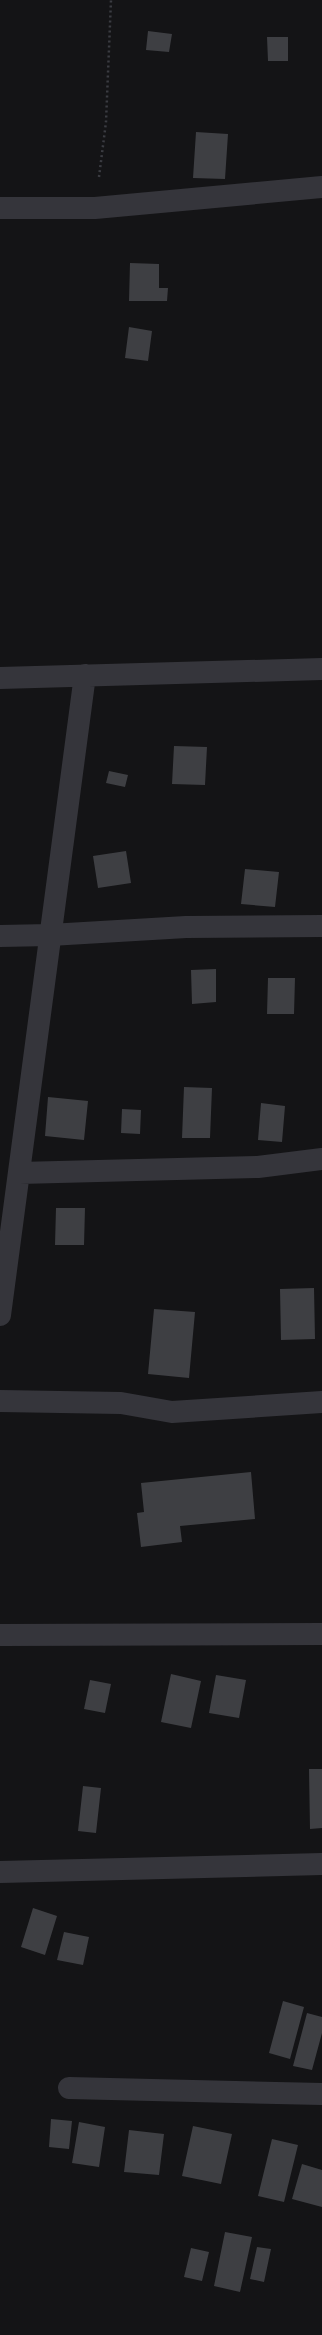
<svg xmlns="http://www.w3.org/2000/svg" width="322" height="2335" font-family="Inter,sans-serif">
  <rect width="100%" height="100%" fill="#141416"/>
  <!-- building -->
  <path fill="#3e3f43" d="M148 31 172 34 169 52 146 50Z
    M267 37H288V61H268Z
    M196 132 228 134 225 179 193 178Z
    M130 263 159 264V288H168L167 301H129Z
    M129 327 152 331 148 361 125 358Z
    M174 746 207 747 205 785 172 784Z
    M109 771 128 775 125 787 106 783Z
    M126 851 131 883 98 888 93 856Z
    M245 869 279 872 275 907 241 904Z
    M216 969V1002L192 1004 191 970Z
    M268 978H295L294 1014H267Z
    M184 1087 212 1088 210 1138H182Z
    M48 1097 88 1101 84 1140 45 1136Z
    M261 1103 285 1106 282 1142 258 1140Z
    M122 1109 141 1110 140 1134 121 1133Z
    M56 1208H85L84 1245H55Z
    M314 1288 315 1339 281 1340 280 1289Z
    M154 1309 195 1312 189 1378 148 1374Z
    M251 1472 255 1519 180 1526 182 1542 141 1547 137 1513 144 1512 141 1483Z
    M171 1674 201 1681 191 1728 161 1722Z
    M216 1675 246 1680 239 1718 209 1713Z
    M90 1680 111 1684 105 1713 84 1709Z
    M309 1769H322V1828L310 1829Z
    M83 1786 101 1788 96 1833 78 1831Z
    M33 1908 57 1916 45 1955 21 1947Z
    M64 1932 89 1937 83 1965 57 1960Z
    M283 2001 304 2007 290 2059 269 2053Z
    M307 2013 322 2017V2033L312 2070 293 2066Z
    M51 2119 72 2121 69 2149 49 2147Z
    M79 2122 105 2127 99 2167 72 2163Z
    M193 2126 232 2134 221 2184 182 2176Z
    M129 2130 164 2134 159 2175 124 2172Z
    M272 2139 298 2145 284 2202 258 2196Z
    M302 2164 322 2170V2207L292 2199Z
    M225 2232 252 2237 240 2292 214 2286Z
    M257 2247 271 2249 264 2282 250 2279Z
    M191 2248 209 2252 202 2281 184 2277Z"/>
  <g fill="none" stroke-linecap="round" stroke-linejoin="round">
    <!-- path -->
    <path stroke="#3b3c42" stroke-width="2.5" stroke-dasharray="2 3" stroke-linecap="butt" d="M99 177 106 122 111 0"/>
    <!-- street -->
    <path stroke="#35353b" stroke-width="22" d="M0 208H95L322 187
      M0 678 322 669
      M0 936 50 935 186 927 322 926
      M19 1173 258 1167 322 1159
      M0 1315 85 675
      M0 1401 121 1403 172 1412 322 1402
      M0 1635 322 1634
      M0 1872 322 1864
      M69 2088 322 2094"/>
  </g>
</svg>
